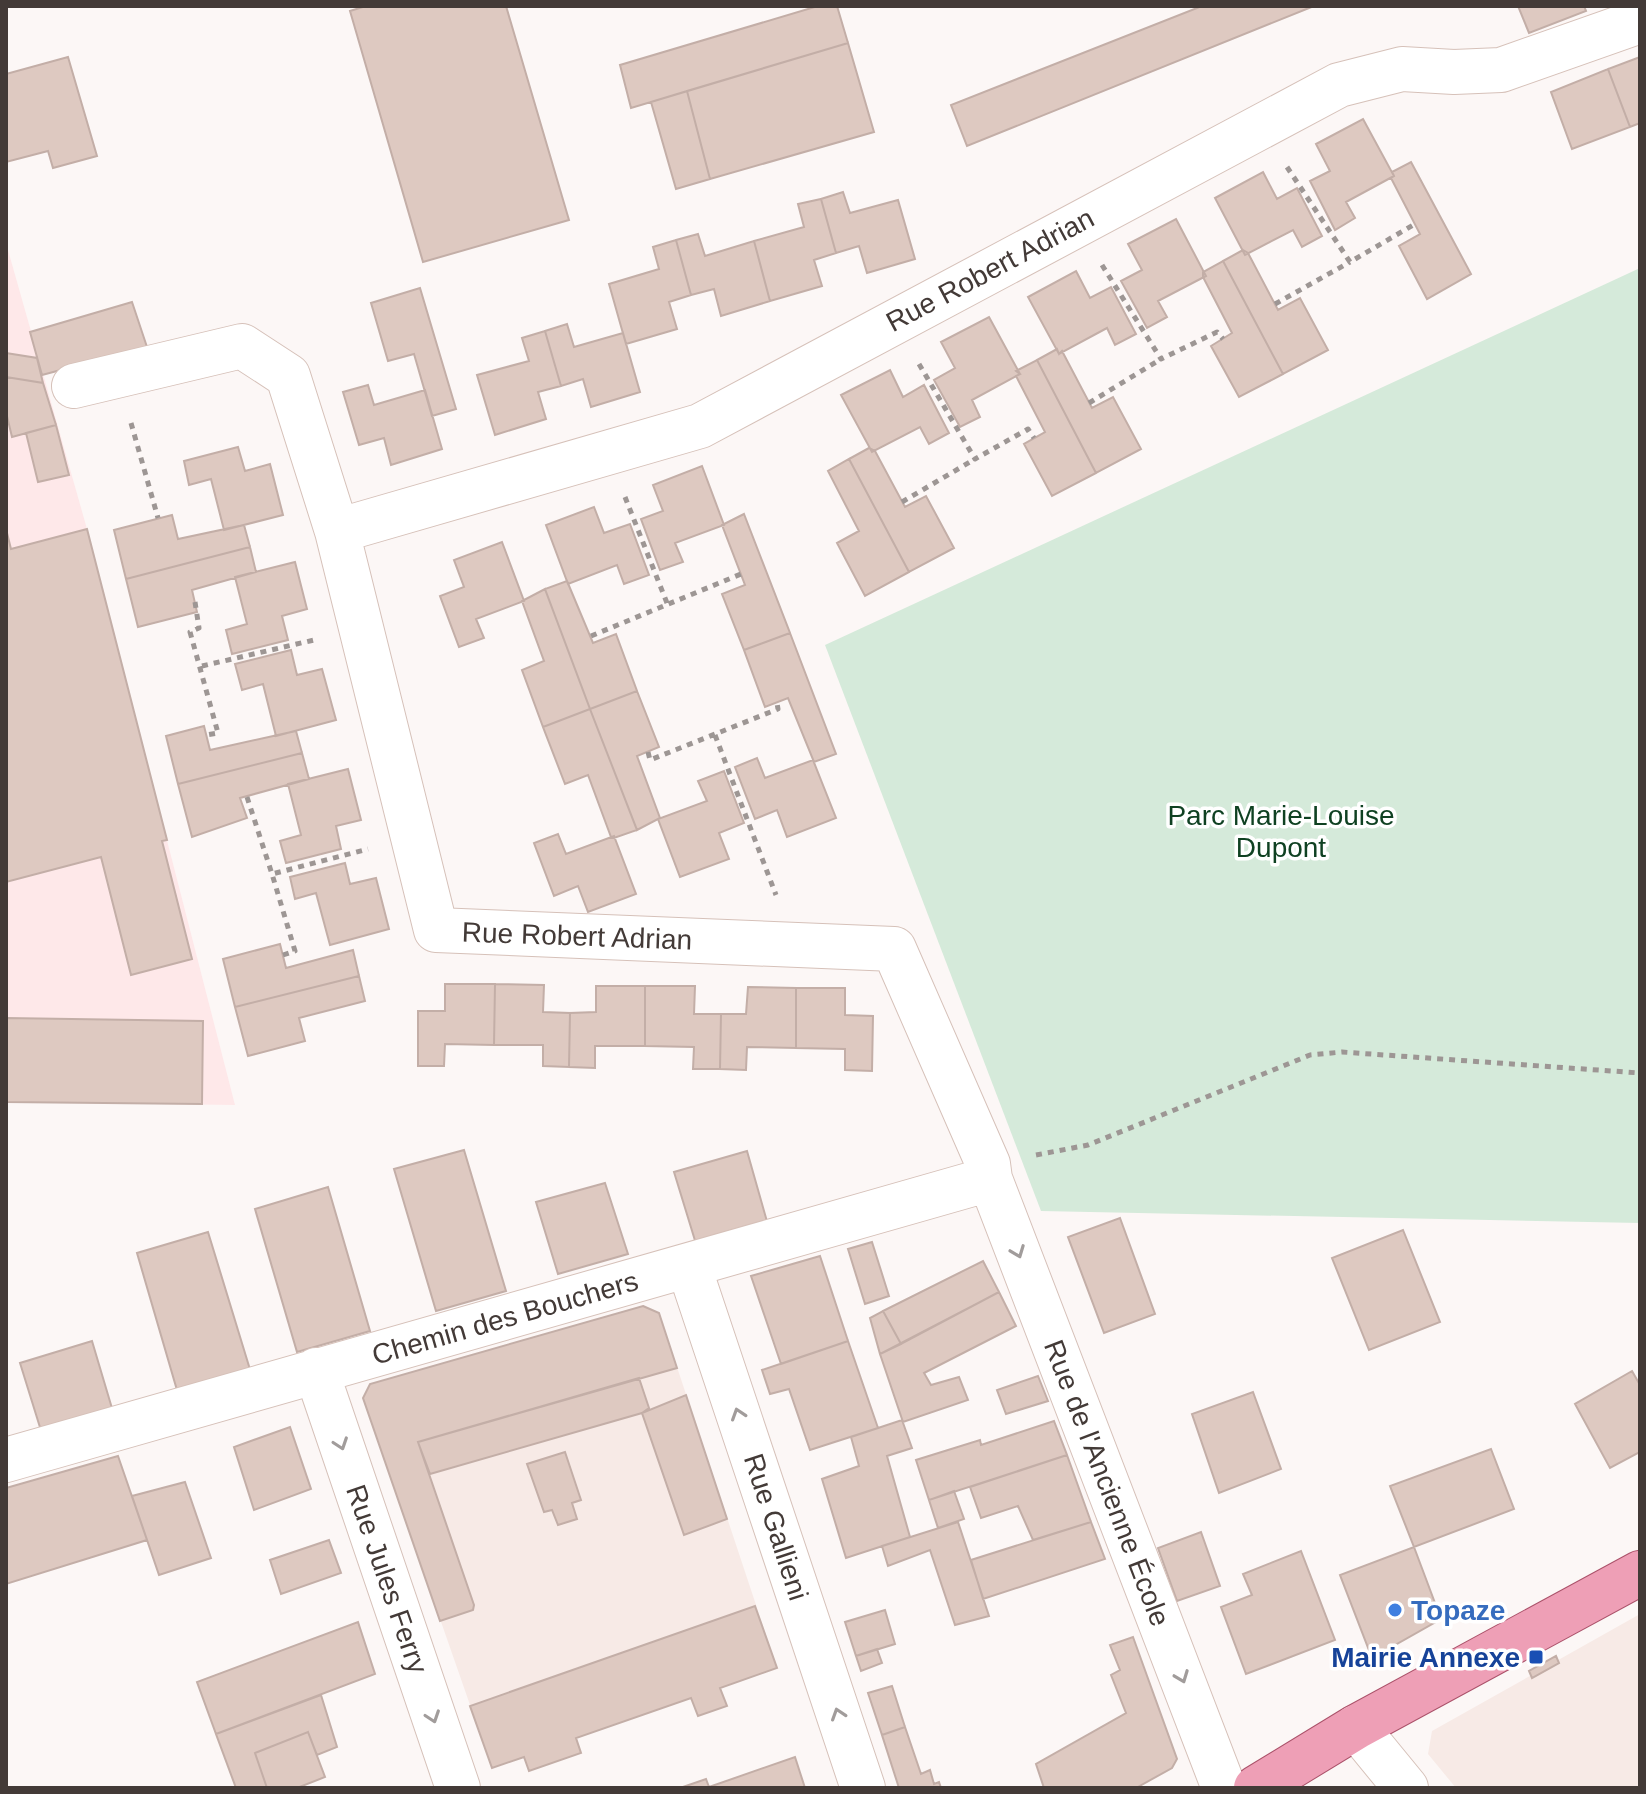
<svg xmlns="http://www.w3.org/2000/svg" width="1646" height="1794" font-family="Helvetica,sans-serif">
  <rect width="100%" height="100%" fill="#fcf7f6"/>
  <!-- built -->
  <path fill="#f7eae6" d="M643 1306 659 1313 777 1668 721 1688 727 1706 698 1716 691 1698 576 1738 581 1753 529 1771 524 1757 492 1768 363 1398 370 1384Z
    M1640 1614V1788H1456L1428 1754 1432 1731Z"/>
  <!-- industrial -->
  <path fill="#fee8e9" d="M6 243 87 529 235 1105 6 1102Z"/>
  <!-- green -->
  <path fill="#d5eada" d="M1640 268V1223L1041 1211 825 645Z"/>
  <!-- building -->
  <path fill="#dec9c1" stroke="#c3aea7" stroke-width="2" d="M366 6H506L569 220 423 262 350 11Z
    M818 6H837L848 43 631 108 620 65Z
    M1202 6H1314L967 146 951 105Z
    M1518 6H1584L1586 11 1529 33Z
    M848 43 874 132 710 179 687 91Z
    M68 57 97 156 53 168 48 151 6 162V74Z
    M1640 57V123L1630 127 1608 69Z
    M1608 69 1630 127 1572 149 1551 92Z
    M687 91 710 179 676 189 651 102Z
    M1363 119 1394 176 1346 202 1355 218 1335 230 1310 181 1330 171 1316 144Z
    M1411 162 1471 274 1427 299 1399 246 1420 234 1391 178 1394 176 1392 172Z
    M1263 172 1277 199 1297 188 1322 236 1302 247 1293 230 1245 255 1215 198Z
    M843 192 850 213 898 200 915 259 867 273 859 246 836 253 821 199Z
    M821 199 836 253 814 260 822 286 770 301 754 241 804 227 798 204Z
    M1176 219 1206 276 1158 301 1167 317 1147 328 1121 281 1142 270 1128 244Z
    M698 234 705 256 754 241 770 301 721 316 714 289 691 295 676 240Z
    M676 240 691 295 669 302 677 329 626 344 609 284 659 269 653 247Z
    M1243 250 1248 253 1278 310 1300 298 1328 350 1283 374 1223 261Z
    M1223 261 1283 374 1239 397 1211 346 1232 333 1203 277V272Z
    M1076 271 1090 298 1111 287 1136 334 1115 345 1107 328 1059 354 1028 297Z
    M420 288 456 409 432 416 414 354 388 361 371 303Z
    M132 302 147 347 42 375 30 332Z
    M989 317 1020 374 972 400 980 417 960 427 934 380 955 368 941 342Z
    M567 324 574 347 623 333 640 392 591 407 583 379 561 386 545 331Z
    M545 331 561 386 538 392 546 419 495 435 477 375 529 361 522 338Z
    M1057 349 1059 354 1062 351 1092 408 1113 397 1141 449 1096 473 1037 360Z
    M6 353 37 358 43 383 6 377Z
    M1037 360 1096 473 1052 496 1024 444 1045 432 1016 376 1020 374 1016 371Z
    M890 370 903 397 924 385 949 433 929 444 920 427 872 452 841 395Z
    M6 377 43 383 56 425 12 437 6 412Z
    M368 385 374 405 425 390 442 449 391 465 384 438 359 445 343 392Z
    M56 425 69 475 38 482 26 433Z
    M238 447 245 471 270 464 283 515 224 530 211 479 189 485 184 461Z
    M869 448 875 451 905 507 926 496 954 548 909 572 849 459Z
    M849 459 909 572 865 596 837 543 859 531 828 471Z
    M702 466 724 525 675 543 683 562 660 570 641 519 663 511 653 485Z
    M594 507 604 533 630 524 649 575 624 584 617 565 568 584 546 525Z
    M744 514 790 633 744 650 722 594 745 585 722 525Z
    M172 515 178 539 244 525 250 547 126 579 114 530Z
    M6 529 11 549 87 529 167 840 162 841 192 959 131 975 101 857 6 882Z
    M502 542 524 601 476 619 484 638 459 647 440 596 464 587 454 560Z
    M250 547 256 572 192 590 197 612 138 627 126 579Z
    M295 562 307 609 282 616 288 640 232 654 226 630 247 624 235 577Z
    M567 581 593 643 616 634 637 691 590 709 545 589Z
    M545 589 590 709 543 727 522 670 544 661 522 601Z
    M790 633 836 754 814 762 788 698 765 707 744 650Z
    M291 650 297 675 322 669 336 720 276 736 263 684 242 690 235 664Z
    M637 691 659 747 637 756 660 818 637 830 590 709Z
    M590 709 637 830 614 838 611 837 588 775 565 784 543 727Z
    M204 726 210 750 296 731 302 753 178 784 166 736Z
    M302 753 309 779 240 798 247 818 192 837 178 784Z
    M757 758 765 778 813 760 836 818 787 837 777 810 755 819 735 767Z
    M348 769 361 820 336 826 341 849 286 863 280 841 301 835 288 784Z
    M724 771 744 823 719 833 729 859 680 877 658 819 707 801 698 781Z
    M558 834 566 854 614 836 636 894 588 912 578 886 554 896 534 843Z
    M345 863 350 884 376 878 389 929 330 945 316 893 295 899 290 877Z
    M280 944 286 968 353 950 359 976 235 1007 223 959Z
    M359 976 365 1001 299 1018 305 1041 248 1056 235 1007Z
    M445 984H495L494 1045 445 1044 444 1066H418V1011H445Z
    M495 984 544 985 543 1012 570 1013 569 1067 543 1066V1045H494Z
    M596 986H645V1046H595V1068L569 1067 570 1013 596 1012Z
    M645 986H695L694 1014H721L720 1069H693L694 1047 645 1046Z
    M748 987 796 988V1048L747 1047 746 1070 720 1069 721 1014H746Z
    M796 988H845V1015L873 1016 872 1071 845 1070V1049L796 1048Z
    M6 1018 203 1021 202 1104 6 1102Z
    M464 1150 506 1291 436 1311 394 1169Z
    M747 1151 768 1225 697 1247 674 1172Z
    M605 1183 628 1254 558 1274 536 1202Z
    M328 1187 370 1331 297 1352 255 1209Z
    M1120 1218 1155 1314 1104 1333 1068 1237Z
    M1403 1230 1440 1322 1369 1350 1332 1258Z
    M208 1232 252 1376 179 1397 137 1253Z
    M872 1242 889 1296 865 1304 848 1249Z
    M820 1256 848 1341 781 1364 751 1276Z
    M983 1261 999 1292 901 1344 883 1311Z
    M999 1292 1016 1326 924 1373 931 1385 959 1377 968 1400 903 1422 880 1354Z
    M643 1306 659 1313 677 1368 418 1442 474 1605 473 1610 440 1621 363 1398 370 1384Z
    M883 1311 901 1344 880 1354 870 1318Z
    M92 1341 114 1415 43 1437 20 1363Z
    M848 1341 878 1428 810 1450 789 1389 770 1394 762 1370Z
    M1632 1371 1640 1385V1452L1610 1468 1575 1404Z
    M1038 1376 1048 1401 1006 1414 997 1390Z
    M639 1378 649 1408 642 1413 430 1474 418 1442Z
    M1253 1392 1281 1469 1219 1493 1192 1414Z
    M686 1395 727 1519 684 1535 642 1413Z
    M902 1420 912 1448 887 1456 910 1537 846 1558 822 1479 859 1466 851 1437Z
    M1054 1421 1067 1455 929 1500 916 1460 980 1440 981 1445Z
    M290 1427 311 1489 254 1510 234 1447Z
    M1491 1449 1514 1509 1414 1547 1390 1486Z
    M565 1452 581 1500 572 1503 577 1519 558 1525 552 1510 544 1512 527 1464Z
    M1067 1455 1091 1522 1033 1540 1018 1506 981 1518 970 1487Z
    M118 1456 147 1540 6 1584V1488Z
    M185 1482 211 1558 159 1575 132 1496Z
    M954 1491 964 1519 938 1528 929 1500Z
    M958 1522 989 1616 955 1625 930 1550 888 1566 882 1546Z
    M1091 1522 1105 1559 983 1599 971 1560Z
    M1201 1532 1220 1586 1177 1601 1158 1548Z
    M329 1540 341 1573 281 1594 270 1560Z
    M1414 1547 1441 1619 1372 1658 1340 1575Z
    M1301 1551 1335 1640 1246 1674 1221 1607 1252 1595 1243 1574Z
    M755 1606 777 1668 720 1688 727 1706 698 1716 691 1698 576 1738 581 1753 529 1771 524 1757 492 1768 470 1706Z
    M885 1610 895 1644 856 1656 845 1622Z
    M358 1622 375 1674 216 1734 197 1682Z
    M1133 1637 1177 1759 1172 1768 1136 1788H1044L1036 1764 1126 1713 1111 1675 1120 1670 1110 1645Z
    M877 1649 882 1663 861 1671 856 1656Z
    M1556 1656 1559 1663 1532 1678 1529 1671Z
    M892 1686 905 1727 882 1735 868 1693Z
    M321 1695 337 1747 317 1755 308 1732 255 1753 267 1788H236L216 1734Z
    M905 1727 921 1774 930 1770 934 1784 939 1782 941 1788H899L882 1735Z
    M308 1732 325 1777 297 1788H267L255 1753Z
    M795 1757 805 1788H680L706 1779 709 1787Z"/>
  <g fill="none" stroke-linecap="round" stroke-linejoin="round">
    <defs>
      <path id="minor" d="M74 386 242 346 288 376 337 531
        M990 1179 1224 1788
        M689 1267 863 1788
        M316 1370 458 1788
        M6 1460 990 1179 988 1164 894 949 436 930 337 531 700 426 1339 85 1402 69 1454 72 1501 70 1640 21
        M1356 1727 1406 1788"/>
      <path id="major" d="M1256 1788 1356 1727 1640 1573"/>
    </defs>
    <!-- minor casing -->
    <use href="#minor" stroke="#d6c1b9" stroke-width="46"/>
    <!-- major casing -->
    <use href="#major" stroke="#ab526a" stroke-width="46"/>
    <!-- path -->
    <path stroke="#9d9694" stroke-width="5" stroke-dasharray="6 6" stroke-linecap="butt" d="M1287 167 1350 262 1415 224
      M1102 265 1161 359 1217 332 1223 339
      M1275 304 1350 262
      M919 364 975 459 1028 429 1034 438
      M1089 403 1161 359
      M131 423 158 518
      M625 497 667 603
      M902 502 975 459
      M195 602 199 628 190 632 218 733 206 735
      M591 636 741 574
      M202 666 314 640
      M715 735 776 895
      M648 752 650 760 778 709 777 703
      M247 797 272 874
      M283 955 295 951 272 874 368 849
      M1036 1155 1088 1145 1310 1055 1342 1052 1640 1073"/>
    <!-- minor -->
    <use href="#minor" stroke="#fff" stroke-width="44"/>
    <!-- major -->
    <use href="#major" stroke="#ee9fb6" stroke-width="44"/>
  </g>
  <!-- one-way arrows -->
  <defs><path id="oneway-chevron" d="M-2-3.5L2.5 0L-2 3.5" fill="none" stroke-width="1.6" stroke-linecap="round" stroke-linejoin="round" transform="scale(2)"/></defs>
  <g stroke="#a19c9b">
    <use href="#oneway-chevron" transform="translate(1018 1252) rotate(69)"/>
    <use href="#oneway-chevron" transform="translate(738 1414) rotate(-108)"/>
    <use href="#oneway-chevron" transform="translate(341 1444) rotate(71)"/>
    <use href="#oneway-chevron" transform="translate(1182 1677) rotate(69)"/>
    <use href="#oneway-chevron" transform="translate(838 1714) rotate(-108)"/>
    <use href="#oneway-chevron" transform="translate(433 1717) rotate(71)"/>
  </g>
  <!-- markers -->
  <circle fill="#3f7fe0" stroke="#fff" stroke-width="3" cx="1395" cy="1610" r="8"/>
  <rect fill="#1a4fb4" stroke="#fff" stroke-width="3" x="1528" y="1649" width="16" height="16" rx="4"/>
  <g text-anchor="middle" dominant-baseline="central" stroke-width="7" stroke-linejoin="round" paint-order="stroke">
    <!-- street labels -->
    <g font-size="28" fill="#433a37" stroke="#fff">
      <text transform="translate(990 270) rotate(-28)">Rue Robert Adrian</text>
      <text transform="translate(577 936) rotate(2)">Rue Robert Adrian</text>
      <text transform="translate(505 1318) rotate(-16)">Chemin des Bouchers</text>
      <text transform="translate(1107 1483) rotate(69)">Rue de l'Ancienne École</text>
      <text transform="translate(776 1527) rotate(72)">Rue Gallieni</text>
      <text transform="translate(387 1579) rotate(71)">Rue Jules Ferry</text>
    </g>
    <!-- park labels -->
    <g font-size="28" fill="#0f4122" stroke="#fff">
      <text x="1281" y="815">Parc Marie-Louise<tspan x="1281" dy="32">Dupont</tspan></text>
    </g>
    <!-- shop labels -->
    <g font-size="28" font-weight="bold" fill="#366cbe" stroke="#fff" text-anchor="start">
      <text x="1411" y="1610">Topaze</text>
    </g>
    <!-- transit labels -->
    <g font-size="28" font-weight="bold" fill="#164399" stroke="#fff" text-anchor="end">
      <text x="1520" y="1657">Mairie Annexe</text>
    </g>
  </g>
  <!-- border -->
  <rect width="1646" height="1794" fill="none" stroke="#433a37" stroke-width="16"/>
</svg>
